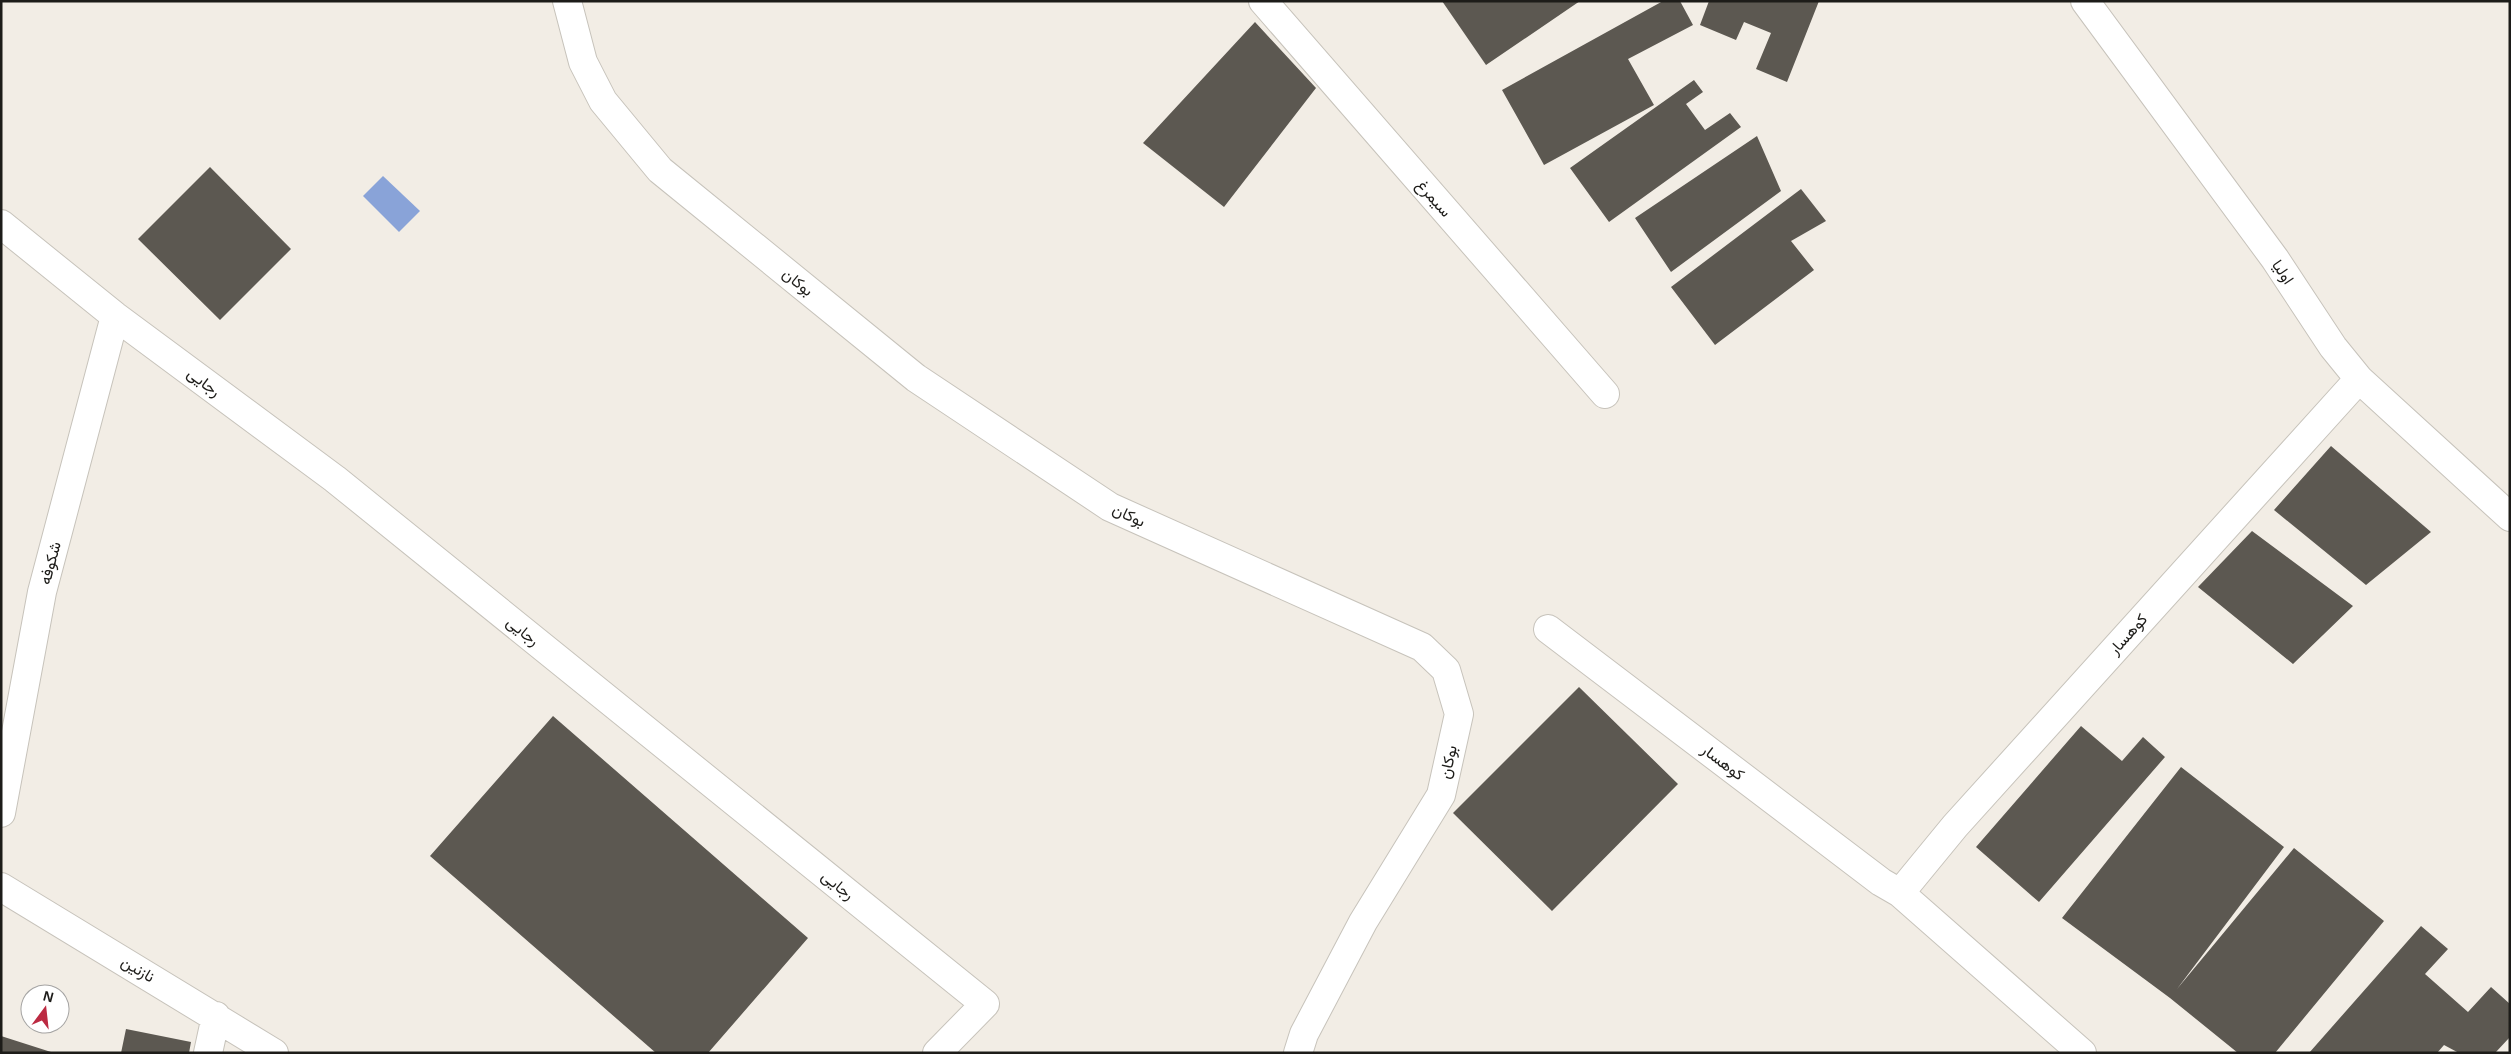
<svg xmlns="http://www.w3.org/2000/svg" width="2511" height="1054" font-family="Helvetica,Vazirmatn,sans-serif">
  <rect width="100%" height="100%" fill="#f2ede5"/>
  <!-- water -->
  <path fill="#89a3d8" d="M383 176 420 211 399 232 363 196Z"/>
  <!-- building -->
  <path fill="#5c5851" d="M1442 1H1580L1486 65Z
    M1663 1H1680L1693 25 1628 59 1654 105 1544 165 1502 90Z
    M1709 1H1819L1787 82 1756 69 1771 33 1744 22 1736 40 1700 25Z
    M1255 22 1316 88 1224 207 1143 143Z
    M1694 80 1703 92 1686 104 1705 130 1730 113 1741 127 1609 222 1570 168Z
    M1757 136 1781 191 1671 272 1635 218Z
    M210 167 291 249 220 320 138 239Z
    M1801 189 1826 221 1791 241 1814 270 1715 345 1671 287Z
    M2331 446 2431 532 2366 585 2274 510Z
    M2252 531 2353 606 2293 664 2198 587Z
    M1579 687 1678 784 1552 911 1453 813Z
    M553 716 808 938 708 1053H656L430 856Z
    M2081 726 2122 761 2143 737 2165 757 2039 902 1976 847Z
    M2181 767 2284 847 2177 989 2294 848 2384 921 2275 1053H2238L2170 998 2062 918Z
    M2421 926 2448 949 2425 974 2468 1012 2491 987 2510 1004V1037L2495 1053H2459L2444 1045 2437 1053H2309Z
    M126 1029 191 1042 189 1053H121Z
    M1 1036 51 1052V1053H1Z"/>
  <g fill="none" stroke-linecap="round" stroke-linejoin="round">
    <defs>
      <path id="street" d="M567 1 583 62 603 101 660 170 916 378 1110 507 1422 647 1446 670 1459 714 1441 795 1363 922 1304 1034 1298 1053
        M1263 1 1605 394
        M2085 1 2275 259 2333 347 2359 379 2510 517
        M1 224 115 316 335 479 985 1004 937 1053
        M1548 629 1881 882 1900 893
        M1 813 42 592 115 316
        M1 887 274 1053
        M208 1053 216 1016
        M2082 1053 1900 893 1955 826 2359 379"/>
    </defs>
    <!-- street casing -->
    <use href="#street" stroke="#c7c3bb" stroke-width="30"/>
    <!-- street -->
    <use href="#street" stroke="#fff" stroke-width="28"/>
  </g>
  <g text-anchor="middle" dominant-baseline="central" stroke-width="5" stroke-linejoin="round" paint-order="stroke">
    <!-- street labels -->
    <g font-size="16" fill="#1d1c19" stroke="#fff">
      <text transform="translate(1434 198) rotate(49)">سیمرغ</text>
      <text transform="translate(2283 272) rotate(56)">اولیا</text>
      <text transform="translate(798 282) rotate(39)">بوکان</text>
      <text transform="translate(204 382) rotate(37)">رجایی</text>
      <text transform="translate(1129 515) rotate(25)">بوکان</text>
      <text transform="translate(50 563) rotate(-75)">شکوفه</text>
      <text transform="translate(523 631) rotate(39)">رجایی</text>
      <text transform="translate(2128 634) rotate(-48)">کوهسار</text>
      <text transform="translate(1448 762) rotate(-78)">بوکان</text>
      <text transform="translate(1723 762) rotate(37)">کوهسار</text>
      <text transform="translate(838 885) rotate(39)">رجایی</text>
      <text transform="translate(138 969) rotate(31)">نازنین</text>
    </g>
  </g>
  <!-- border -->
  <rect width="2511" height="1054" fill="none" stroke="#1d1c19" stroke-width="5"/>
  <!-- north arrow -->
  <g transform="translate(45 1009) rotate(15)"><circle r="24" fill="#ffffff" stroke="#a5a4a3"/>
  <path d="M0-4L9 19L0 12L-9 19Z" fill="#bc2a42"/>
  <text y="-8" font-size="14" font-weight="bold" text-anchor="middle" fill="#1d1c19">N</text>
  </g>
</svg>
